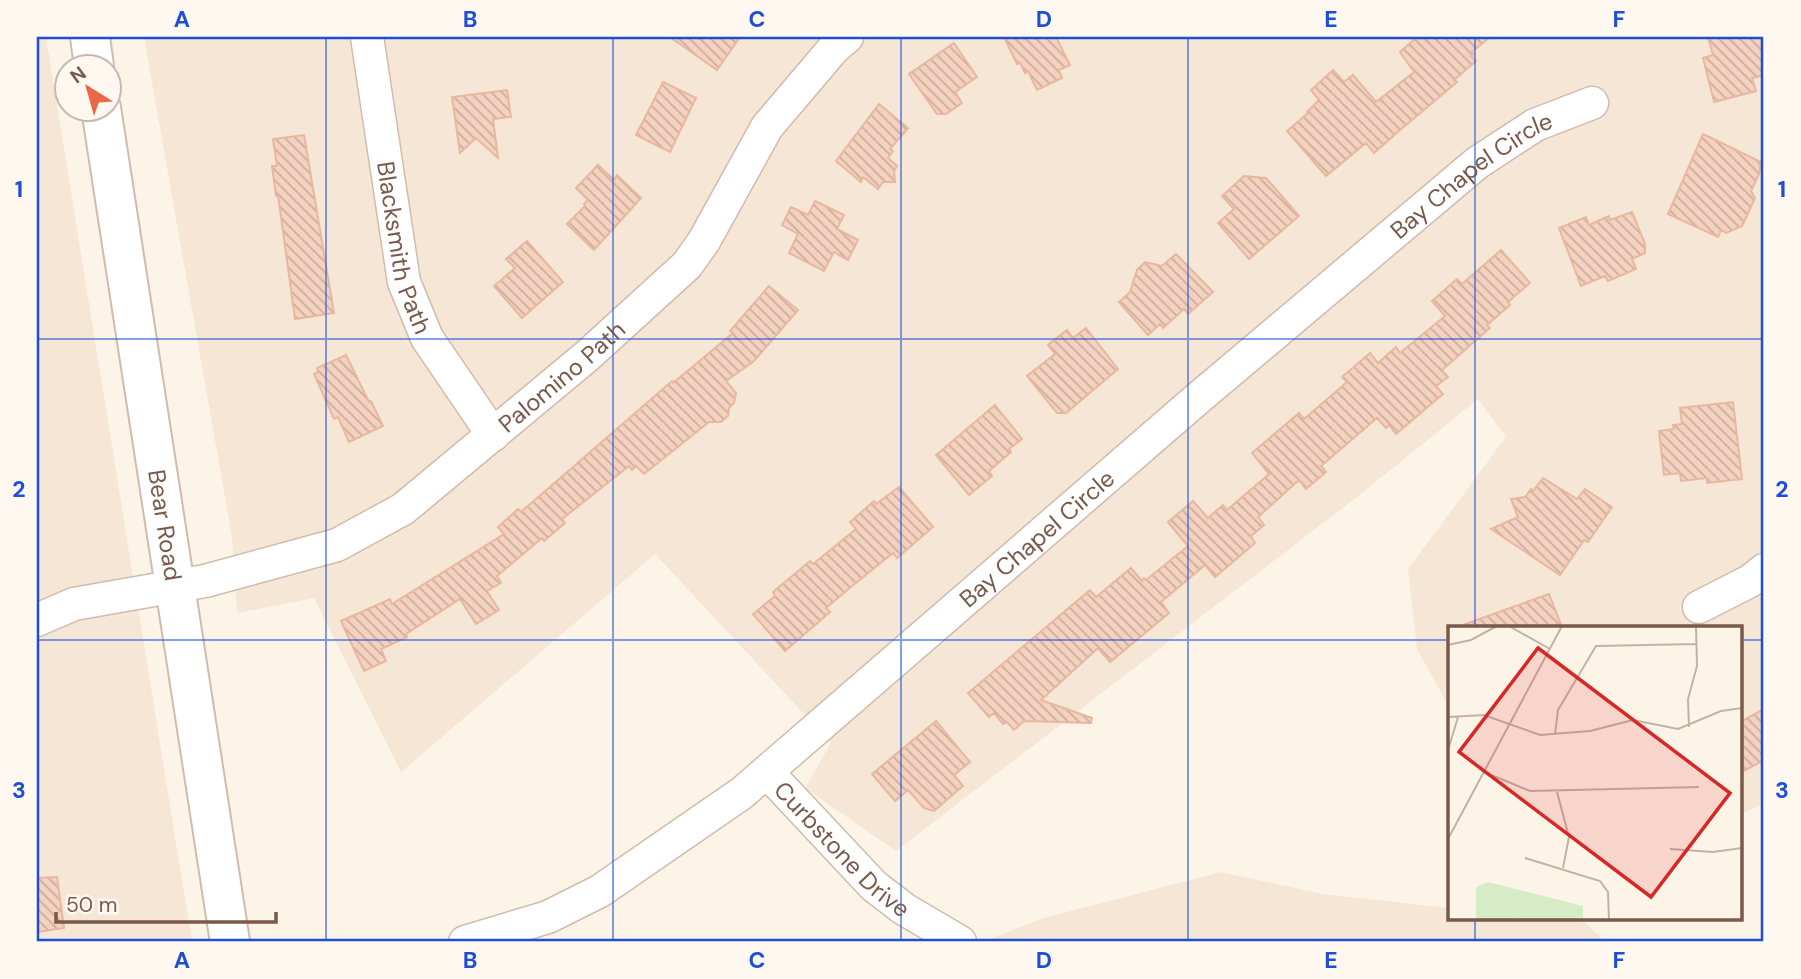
<svg xmlns="http://www.w3.org/2000/svg" width="1801" height="979" font-family="'DM Sans',sans-serif">
  <defs>
    <pattern id="building-back-hatch" width="6" height="6" patternUnits="userSpaceOnUse" patternTransform="scale(1.75)"><rect width="6" height="6" fill="#f4d2bf"/><path d="M-1 5l2 2M0 0l6 6M5-1l2 2" fill="none" stroke="#caad9d"/></pattern>
  </defs>
  <rect width="100%" height="100%" fill="#fdf4e8"/>
  <!-- residential -->
  <path fill="#f5e6d6" d="M37 37H46L192 942H37Z
    M144 37H1764V803L1740 815V627H1449V707L1417 649 1408 569 1506 437 1478 399 1362 493 896 851 805 788 831 743 655 554 401 772 314 598 237 613 232 537Z
    M1221 872 1323 894 1449 908V918H1543L1584 922 1606 942H982L1044 918Z"/>
  <!-- building -->
  <path fill="url(#building-back-hatch)" stroke="#e7b89f" stroke-width="2" d="M670 37H740L717 70Z
    M1004 37H1056L1070 65 1059 70 1062 78 1037 90 1028 71 1025 73 1020 63 1017 64Z
    M1417 37H1490L1472 52 1474 54 1471 56 1476 61 1454 80 1457 82 1400 130 1374 153 1366 143 1326 176 1287 131 1308 113 1307 112 1319 100 1311 90 1333 70 1344 82 1353 75 1376 102 1414 72 1400 52Z
    M1708 37H1764V75L1752 78 1756 91 1714 102 1703 58 1713 55Z
    M954 43 977 77 955 92 962 103 946 114H937L909 74Z
    M663 82 696 98 670 152 636 135Z
    M507 90 511 117 493 119 498 158 476 138 460 153 452 97Z
    M879 104 908 128 890 149 893 151 888 158 897 166 894 171 895 182H883L878 189 863 177 861 182 836 161Z
    M1703 134 1761 162 1759 174 1751 191 1755 198 1742 226 1726 233 1721 230 1718 237 1668 214Z
    M304 135 334 313 295 319 278 195 276 196 272 166H277L273 139Z
    M598 165 614 180 617 175 641 198 594 250 567 224 585 206 584 204 588 200 576 188Z
    M1244 176 1266 178 1299 216 1249 259 1218 223 1234 209 1222 196Z
    M815 201 844 215 837 229 858 240 848 260 834 252 824 271 789 253 798 234 782 225 791 207 808 215Z
    M1632 212 1645 244V253L1632 259 1636 269 1608 281 1605 276 1581 286 1559 228 1586 217 1589 225 1609 216 1610 220Z
    M527 241 563 282 522 318 494 286 515 268 506 259Z
    M1501 250 1530 283 1508 302 1510 305 1487 325 1490 328 1442 370 1448 377 1436 386 1443 394 1396 434 1389 425 1386 428 1377 418 1321 466 1326 472 1306 489 1299 480 1258 517 1264 525 1251 536 1255 543 1215 577 1205 565 1161 602 1169 613 1110 662 1098 648 1041 700 1092 718 1091 723 1024 721 1014 730 1007 722 1003 724 994 713 989 717 968 693 1090 590 1096 597 1131 568 1142 581 1144 578 1146 580 1188 546 1168 522 1193 501 1208 518 1223 505 1227 510 1269 474 1252 453 1299 413 1304 419 1347 382 1342 377 1370 353 1378 363 1396 347 1400 353 1445 316 1432 301 1457 279 1462 284Z
    M1176 254 1213 292 1188 314 1184 309 1163 328 1160 324 1148 335 1119 302 1130 292 1137 270 1145 262 1162 266Z
    M769 286 798 310 754 361 726 381 736 393 734 403 729 408 728 416 721 422H709L644 474 636 466 632 470 629 466 562 519 565 523 544 541 542 538 497 576 501 583 487 591 499 610 476 624 460 599 406 634 407 637 381 649 386 661 364 671 341 621 390 599 392 604 504 534 498 527 518 509 521 512 672 381 673 383 733 333 730 331Z
    M1086 328 1118 369 1066 413H1057L1027 376 1055 354 1048 345 1067 330 1073 338Z
    M346 355 369 402 371 401 383 426 349 442 338 417 334 419 314 374 318 372 317 368Z
    M1733 402 1742 479 1707 483V478L1681 481 1680 473 1664 475 1659 431 1674 429 1673 425 1682 424 1680 408Z
    M995 405 1022 439 1009 449 1011 452 989 471 992 476 969 495 936 455Z
    M1543 478 1577 499 1585 489 1612 507 1588 542 1584 540 1560 575 1491 529 1518 517 1511 499 1525 497 1531 489 1533 491Z
    M899 487 933 527 897 558 893 553 857 582 826 608 830 612 785 651 753 614 775 596 773 592 810 561 813 564 856 529 850 522 874 501 876 504Z
    M1549 594 1562 627H1466L1465 624Z
    M1764 709V760L1740 773V722Z
    M936 721 970 762 954 775 963 786 934 811 924 808 908 790 895 801 872 774Z
    M57 877 64 928 37 932V878Z"/>
  <g fill="none" stroke-linecap="round" stroke-linejoin="round">
    <defs>
      <g id="minor">
        <path id="s1" d="M367 37 404 282 427 338 493 435"/>
        <path d="M1699 607 1750 581 1764 570"/>
        <path id="s2" d="M37 620 74 604 205 581 337 545 403 509 587 356 687 265 704 241 767 127 834 48 847 37"/>
        <path id="s3" d="M767 772 874 886 904 909 960 942"/>
        <path id="s4" d="M465 942 548 917 600 891 742 793 1196 400 1477 163 1535 125 1592 103"/>
      </g>
      <g id="tertiary">
        <path d="M90 37 94 66"/>
        <path id="s5" d="M101 108 230 942"/>
      </g>
    </defs>
    <!-- minor casing -->
    <use href="#minor" stroke="#d0bbad" stroke-width="35"/>
    <!-- tertiary casing -->
    <use href="#tertiary" stroke="#d0bbad" stroke-width="42"/>
    <!-- minor -->
    <use href="#minor" stroke="#fff" stroke-width="32"/>
    <!-- tertiary -->
    <use href="#tertiary" stroke="#fff" stroke-width="38"/>
  </g>
  <!-- grid -->
  <path fill="none" stroke="#1d4ed8" stroke-width="2" stroke-opacity="0.55" d="M326 37V942M613 37V942M901 37V942M1188 37V942M1475 37V627M37 339H1764M37 640H1449M1740 640H1764M1475 918V942"/>
  <g text-anchor="middle" dominant-baseline="central" stroke-width="5" stroke-linejoin="round" paint-order="stroke">
    <!-- street labels -->
    <g font-size="24" fill="#79594b" stroke="#fff8f0">
      <text stroke="none"><textPath href="#s4" startOffset="1274">Bay Chapel Circle</textPath></text>
      <text stroke="none"><textPath href="#s1" startOffset="214">Blacksmith Path</textPath></text>
      <text stroke="none"><textPath href="#s2" startOffset="592">Palomino Path</textPath></text>
      <text stroke="none"><textPath href="#s5" startOffset="422">Bear Road</textPath></text>
      <text stroke="none"><textPath href="#s4" startOffset="707">Bay Chapel Circle</textPath></text>
      <text stroke="none"><textPath href="#s3" startOffset="108">Curbstone Drive</textPath></text>
    </g>
  </g>
  <!-- overview -->
  <g transform="translate(1448 626)">
    <rect width="294" height="294" fill="#fdf4e8"/>
    <path d="M28 261 70 276 71 294H28Z" fill="#d6ecc6"/>
    <path d="M40 256 135 280V294H71L70 276 28 261Z" fill="#d6ecc6"/>
    <path fill="none" stroke="#c4b1a4" stroke-width="2" d="M61 0 102 23M0 19 23 14 49 0M0 91 36 89 92 109 142 105 185 94 230 103 273 85 294 82M241 101 240 73 249 40 248 0M107 108 110 84 148 20 249 18M0 124 10 91M36 146 82 165 251 161M109 166 121 211 115 242M0 213 114 0M222 223 265 226 294 222M77 232 152 255 160 266 161 294"/>
    <path fill="#d62828" fill-opacity="0.15" stroke="#d62828" stroke-width="3.5" d="M90 22 282 167 203 271 11 126Z"/>
    <rect width="294" height="294" fill="none" stroke="#79594b" stroke-width="3.5"/>
  </g>
  <!-- border -->
  <rect width="1801" height="979" fill="none" stroke="#fff8f0" stroke-width="77"/>
  <!-- north arrow -->
  <g transform="translate(88 88) rotate(323)"><circle r="33" fill="#fff8f0" stroke="#c9b8ae" stroke-width="2"/>
  <path d="M0-5L12 26L0 18L-12 26Z" fill="#ea684a"/>
  <text y="-10" font-size="19" font-weight="bold" text-anchor="middle" fill="#79594b">N</text>
  </g>
  <!-- scale -->
  <path d="M56 912v10h220v-10" fill="none" stroke="#79594b" stroke-width="3.5"/>
  <text x="66" y="912" font-size="21" fill="#79594b" stroke="#fff8f0" stroke-width="5" paint-order="stroke">50 m</text>
  <rect x="38" y="38" width="1724" height="902" fill="none" stroke="#1d4ed8" stroke-width="2.5"/>
  <g font-size="23" text-anchor="middle" font-weight="bold" fill="#1d4ed8">
    <text x="182" y="27">A</text>
    <text x="470" y="27">B</text>
    <text x="757" y="27">C</text>
    <text x="1044" y="27">D</text>
    <text x="1331" y="27">E</text>
    <text x="1619" y="27">F</text>
    <text x="19" y="197">1</text>
    <text x="1782" y="197">1</text>
    <text x="19" y="497">2</text>
    <text x="1782" y="497">2</text>
    <text x="19" y="798">3</text>
    <text x="1782" y="798">3</text>
    <text x="182" y="968">A</text>
    <text x="470" y="968">B</text>
    <text x="757" y="968">C</text>
    <text x="1044" y="968">D</text>
    <text x="1331" y="968">E</text>
    <text x="1619" y="968">F</text>
  </g>
</svg>
